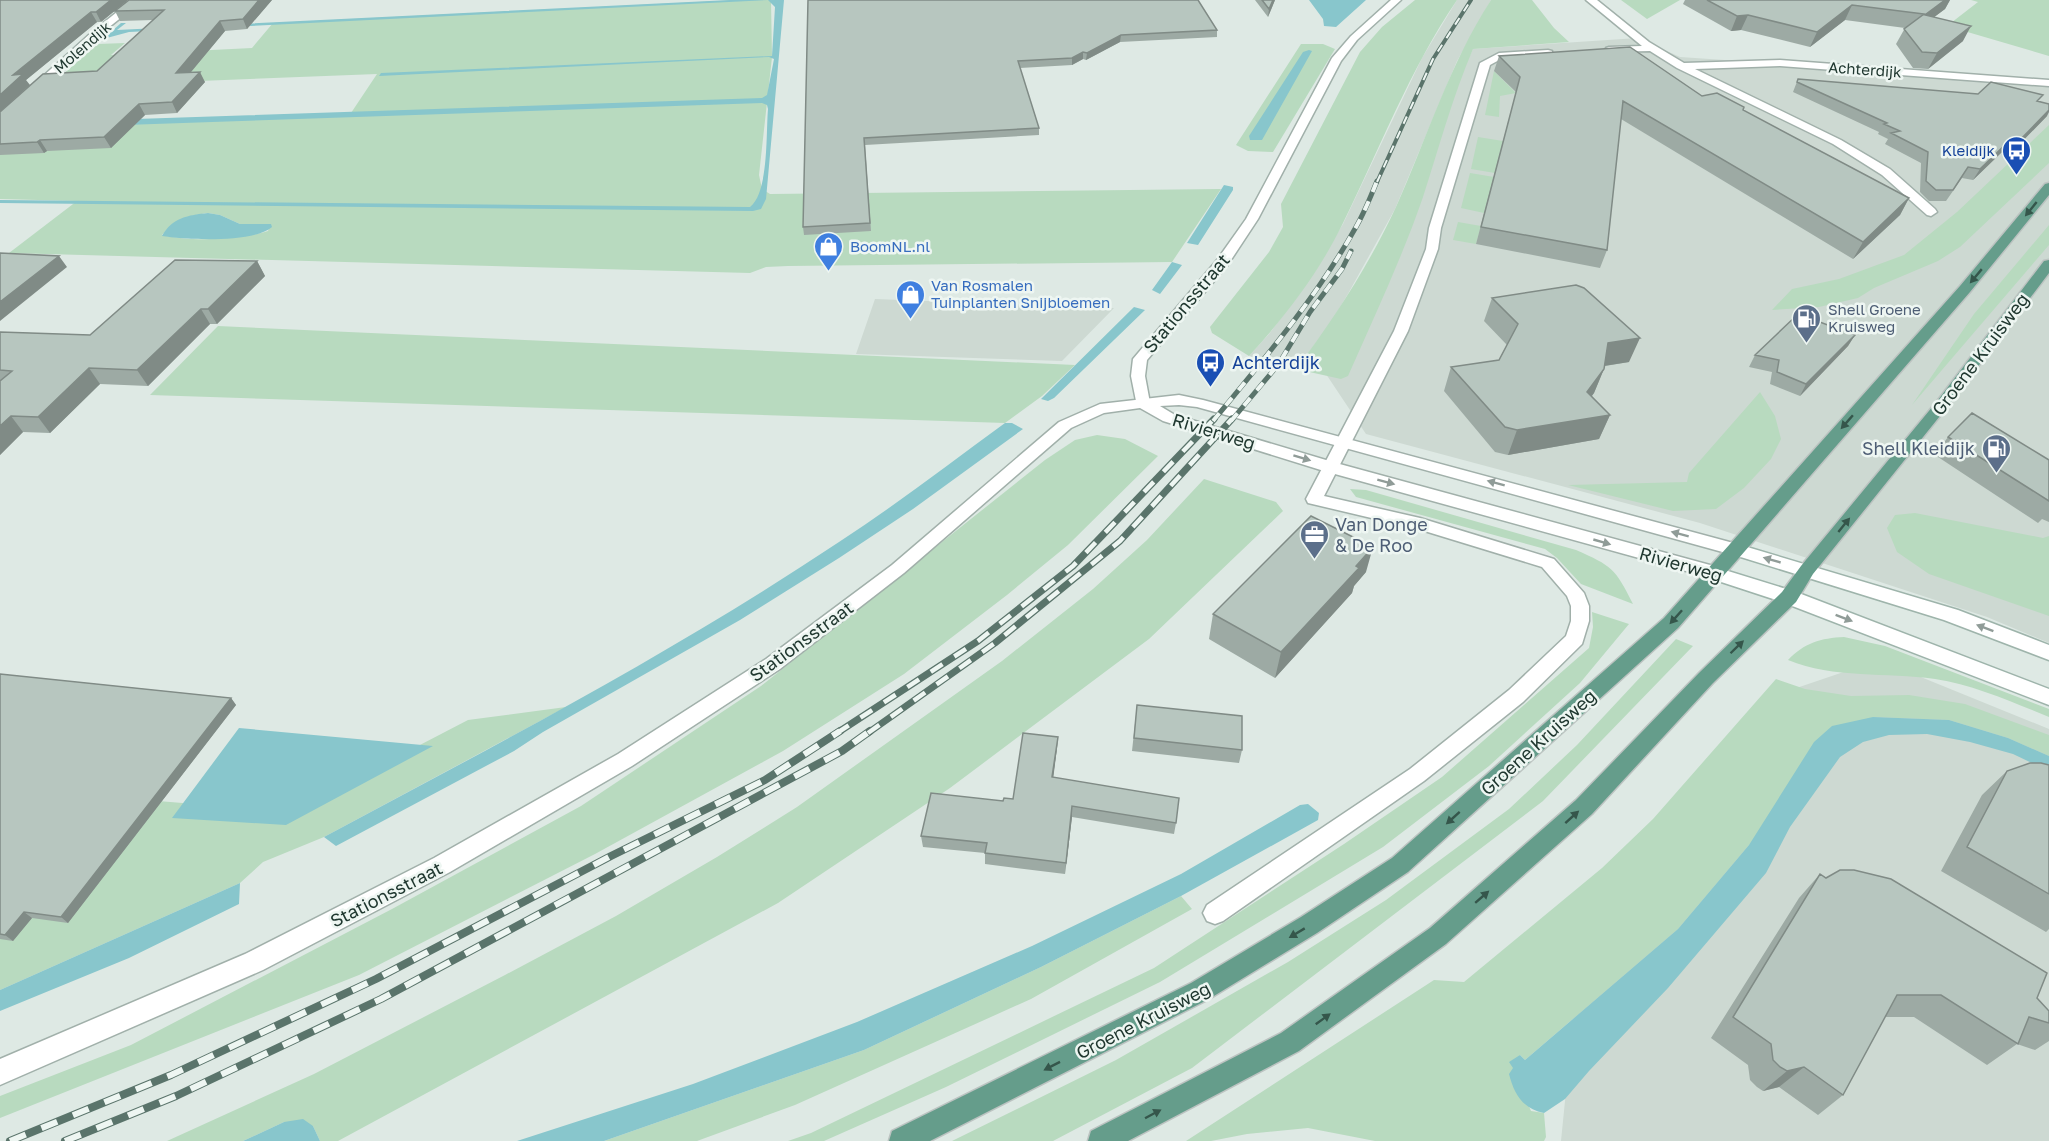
<svg xmlns="http://www.w3.org/2000/svg" width="2049" height="1141" font-family="'Golos Text',sans-serif">
  <rect width="100%" height="100%" fill="#dee9e4"/>
  <!-- built -->
  <path fill="#cdd9d2" d="M1457 0H1491L1457 61 1395 209 1349 292 1330 324 1296 369 1249 356 1269 334 1307 283 1343 224 1422 58Z
    M1638 38 1680 57 2049 82V643L1987 617 1700 523 1366 434 1320 365 1473 49Z
    M875 299 1114 308 1062 361 856 354Z
    M1879 660 2049 729V1141H1561L1581 941 1773 696Z"/>
  <!-- green -->
  <path fill="#b8dabf" fill-rule="evenodd" d="M738 0H771L772 57 759 175 762 189 770 194 1221 189 1172 262 788 266 766 267 750 273 9 253 77 201 0 199V125L351 113 377 74 48 87 98 44 125 43 111 55 252 48 273 23ZM208 213 220 215 240 224H271L268 231C239 240 191 242 162 235 176 219 186 216 208 213Z
    M1415 0H1457C1410 69 1380 148 1343 223 1320 271 1285 317 1249 356L1212 333 1210 327 1269 252 1283 227 1281 204 1360 52 1382 27Z
    M1491 0H1532L1554 28 1569 42 1473 49C1452 98 1439 148 1423 197 1402 258 1374 317 1348 376L1341 379 1296 369C1334 319 1369 265 1396 207 1427 138 1450 63 1491 0Z
    M1621 0H1680L1647 19Z
    M1971 0H2049V56L1947 26 1978 2Z
    M1301 44H1323L1335 49 1273 152 1248 151 1236 145Z
    M1494 71 1516 93 1500 96 1499 117 1485 115Z
    M2049 125V163L1960 247 1938 261 1874 288 1858 298 1819 307 1772 310 1792 289 1839 279 1904 255 1957 212Z
    M1478 137 1503 141 1495 173 1471 169Z
    M1470 173 1494 177 1484 213 1461 208Z
    M1458 222 1481 226 1476 244 1453 240Z
    M2049 225V245L1912 405 1974 314Z
    M218 326 1075 365 1042 396 1005 423 150 395Z
    M1760 392 1775 416 1781 439 1771 459 1744 488 1716 509 1673 511 1568 485 1687 482 1689 473Z
    M1097 435 1125 439 1158 456 1068 545 1007 595 904 674 783 751 595 854 359 975 0 1118V1096L131 1045 392 909 581 806 761 686 1045 460 1075 440Z
    M1204 479 1276 502 1283 511 1149 639 950 788 778 903 338 1141H320L313 1126 284 1122 243 1141H167L314 1074 505 975 616 916 717 857 797 807 1002 661 1093 589 1147 540Z
    M1350 489 1366 490 1576 550C1612 566 1615 568 1633 604L1581 584 1557 558 1545 549 1356 497Z
    M1915 513 2043 538 2049 536V616L1929 574 1897 552 1887 528 1895 515Z
    M1592 612 1629 624 1580 683 1489 766 1383 847 1160 982 946 1087 824 1141H788L811 1133 1154 968 1344 844 1442 777 1589 648 1593 627Z
    M1844 637 1885 646 2049 709V717C2012 702 1974 685 1935 679 1886 672 1834 679 1788 660 1804 643 1821 638 1844 637Z
    M1676 639 1693 646 1543 801 1192 1068 1053 1141H952L1116 1060 1288 962 1386 900 1509 809 1577 745Z
    M1776 679 1805 689 1851 696 1909 695 1965 704 2049 735V756L2008 738 1949 720 1873 717 1749 845 1678 929 1525 1060 1520 1055 1513 1068 1531 1111 1544 1113 1546 1137 1544 1141H1375L1308 1128 1247 1134 1211 1141H1186L1434 980 1464 982 1602 868 1653 819Z
    M566 707 324 837 263 862 240 883 0 990V926L158 801 291 812 468 720Z
    M1181 896 1192 909 1031 999 795 1105 697 1141H604L864 1050 1041 967Z"/>
  <!-- water -->
  <path fill="#88c6cc" d="M730 0H784L766 199 761 209 753 211 0 203V200L750 207C769 193 766 132 768 109L767 105 762 103 9 129 16 123 762 98 767 95 774 59 769 57 379 76 381 73 772 56 775 7 768 0 129 32 103 39 121 23H126L117 30Z
    M1309 0H1366L1336 27 1324 26 1323 19Z
    M1309 50 1312 51 1262 140H1250L1249 136 1303 52Z
    M1224 185 1233 187V190L1198 245 1187 243Z
    M208 213 220 215 240 224H271L272 227C254 243 186 240 162 236 172 218 188 215 208 213Z
    M1172 262 1182 265 1160 294 1152 290Z
    M1134 307 1145 310 1054 398 1048 401 1041 399Z
    M1005 423H1012L1023 429 913 509 839 558 740 620 543 732 514 751 336 846 324 837C498 744 674 652 839 542 896 505 950 463 1005 423Z
    M1873 717 1949 720 2008 738 2049 756V771L2013 754 1970 742 1927 734 1889 735 1863 742 1840 757 1790 827 1766 873 1668 988 1589 1071 1565 1099 1544 1113C1523 1109 1514 1094 1509 1074L1513 1068 1509 1062 1520 1055 1525 1060 1678 929 1749 845 1814 742 1832 726Z
    M239 728 433 746 286 825 172 818Z
    M1308 804 1319 813 1318 820 1181 896 1041 967 864 1050 604 1141H517L693 1084 857 1022 1032 946 1181 874 1300 805Z
    M240 883 239 904 129 958 0 1011V990Z
    M303 1119 313 1126 320 1141H243L284 1122Z"/>
  <g fill="none" stroke-linecap="round" stroke-linejoin="round">
    <defs>
      <path id="minor" d="M132 0H143L98 36 4 123 0 124V115L92 32Z
        M1391 0H1401L1357 40 1341 61 1258 219 1227 266 1147 360 1145 376 1150 403 1142 408 1137 406 1131 376 1133 359 1217 260 1246 219 1332 58 1351 36Z
        M1586 0H1597L1649 42 1684 63 1780 60 2049 80V86L1780 66 1695 69 1841 140 1890 169 1935 209 1937 212 1931 216 1927 215 1882 175 1833 144 1677 68 1650 51 1606 52V48L1609 47 1642 46Z
        M1548 50 1552 51V55L1501 59 1490 65 1441 228 1438 249 1408 331 1324 496 1420 518 1554 559 1584 593 1589 606V621L1582 644 1523 702 1424 781 1223 921 1215 924 1207 921 1203 913 1207 905 1410 769 1509 690 1566 636 1571 621V606L1567 596 1542 567 1418 529 1308 503 1306 499 1394 331 1426 249 1429 228 1480 63 1499 53Z"/>
      <path id="tertiary" d="M1179 395 1203 400 1737 544 1743 546 1746 550 1743 554 1737 556 1197 407 1179 405 1160 406 1175 415 1336 463 1721 568 1724 573 1721 578 1715 579 1324 471 1163 421 1140 408 1104 413 1071 428 904 573 780 669 632 766 450 872 263 970 0 1085V1059L245 954 434 858 618 754 766 659 892 565 1059 422 1100 404Z"/>
      <path id="secondary" d="M1737 544 1958 610 2049 645V660L1944 620 1731 554 1728 550 1731 546Z
        M1715 567 1796 592 2049 689V705L1782 602 1709 578 1706 573 1709 568Z"/>
      <path id="primary" d="M2049 183V195L1970 292 1678 628 1408 872 1317 933 1209 999 930 1141H889L892 1131 1191 983 1301 917 1392 858 1664 618 1960 286 2045 184Z
        M2049 260V273L1948 406 1813 574 1796 602 1713 683 1592 814 1446 944 1299 1051 1128 1141H1088L1091 1131 1281 1033 1430 928 1576 800 1699 673 1782 592 1801 566 1938 400 2044 261Z"/>
    </defs>
    <!-- minor casing -->
    <use href="#minor" stroke="#a1b0aa" stroke-width="3"/>
    <!-- tertiary casing -->
    <use href="#tertiary" stroke="#a1b0aa" stroke-width="3"/>
    <!-- secondary casing -->
    <use href="#secondary" stroke="#9eb4ab" stroke-width="3"/>
    <!-- primary casing -->
    <use href="#primary" stroke="#bcc3c1" stroke-width="3"/>
    <!-- minor -->
    <use href="#minor" fill="#fff" fill-rule="evenodd"/>
    <!-- tertiary -->
    <use href="#tertiary" fill="#fff" fill-rule="evenodd"/>
    <!-- secondary -->
    <use href="#secondary" fill="#fff" fill-rule="evenodd"/>
    <!-- primary -->
    <use href="#primary" fill="#659d8b" fill-rule="evenodd"/>
    <defs>
      <path id="rail-far3" d="M1377 182 1433 59 1471 0"/>
      <path id="rail-far2" d="M1213 421C1264 359 1317 297 1356 227 1364 213 1371 196 1377 181
        M1231 421 1278 365 1310 312 1342 269 1351 251"/>
      <path id="rail-far1" d="M837 733 978 641 1073 566 1214 419
        M868 733 995 643 1120 541 1232 419"/>
      <path id="rail" d="M10 1141 171 1075 376 979 611 856 765 780 840 731
        M65 1141 176 1096 381 999 842 751 870 731"/>
    </defs>
    <!-- rail-far3 casing -->
    <use href="#rail-far3" stroke="#5a746b" stroke-width="4"/>
    <!-- rail-far2 casing -->
    <use href="#rail-far2" stroke="#5a746b" stroke-width="5"/>
    <!-- rail-far1 casing -->
    <use href="#rail-far1" stroke="#5a746b" stroke-width="7"/>
    <!-- rail casing -->
    <use href="#rail" stroke="#5a746b" stroke-width="8"/>
    <!-- rail-far3 -->
    <use href="#rail-far3" stroke="#eef6f2" stroke-width="2" stroke-dasharray="8" stroke-linecap="butt"/>
    <!-- rail-far2 -->
    <use href="#rail-far2" stroke="#eef6f2" stroke-width="4" stroke-dasharray="10" stroke-linecap="butt"/>
    <!-- rail-far1 -->
    <use href="#rail-far1" stroke="#eef6f2" stroke-width="4.5" stroke-dasharray="14" stroke-linecap="butt"/>
    <!-- rail -->
    <use href="#rail" stroke="#eef6f2" stroke-width="6" stroke-dasharray="17" stroke-linecap="butt"/>
  </g>
  <!-- wall -->
  <path fill="#9daaa4" d="M0 0H128L101 22H97L26 80 0 112Z
    M272 0 247 29 225 31 191 72 205 82 177 113 145 115 111 148 47 151 44 153 0 155V112L97 71 153 20 120 21 115 11Z
    M808 0 1217 30V37L1120 42 1086 60 1083 59 1072 65 1020 68 1039 128V135L865 145 871 231 804 235 803 227Z
    M1255 0H1275L1268 17Z
    M1685 0H1950L1945 9 1934 17 1963 41 1928 69 1913 68 1896 44 1905 28 1845 20 1810 47 1741 30 1731 31 1683 4Z
    M1499 56 1702 96 1743 110 1909 198 1900 215 1853 259 1621 119 1607 250 1600 268 1476 244 1516 92 1494 71Z
    M1798 79 2039 102 2047 116 2010 154 2002 152 1973 180 1962 178 1946 201H1929L1920 192 1921 163 1885 144 1888 139 1878 134 1879 132 1793 92Z
    M257 261 265 276 217 324H210L148 386 100 384 50 433 23 432 0 455V332L90 335Z
    M1492 298 1629 362 1605 366 1594 393 1592 396 1610 415 1599 439 1508 455 1495 452 1444 391 1451 367 1499 360 1507 345 1484 321Z
    M1855 335 1848 346 1800 396 1770 384 1772 372 1749 367 1755 355Z
    M1948 437 2049 460V522L2042 519 2038 523 1935 455Z
    M1366 572 1354 586 1352 593 1275 678 1209 639 1213 614Z
    M0 674 231 698 236 705 68 923 32 918 13 941 0 939Z
    M1137 705 1242 750 1239 763 1132 751Z
    M1058 737 1057 748 1053 777 1176 823 1174 834 1072 817 1065 874 985 864V853L923 847 921 836 1003 801 1013 799Z
    M2049 765V929L2046 932 1941 871 1982 795 2007 771Z
    M1820 874 2037 998 2049 1011V1041L2035 1050 2017 1044 1987 1065 1914 1017H1885L1843 1095 1818 1115 1779 1087 1763 1091 1757 1087 1750 1080 1748 1065 1711 1038 1799 898Z"/>
  <!-- shaded-wall -->
  <path fill="#808b86" d="M111 0H128L101 22 96 12Z
    M259 0H272L247 29 243 19Z
    M1273 0H1275L1268 17 1269 9Z
    M1940 0H1950L1945 9 1917 30 1925 15Z
    M1852 5 1845 20 1810 47 1817 32Z
    M91 12 97 22 26 80 30 85 0 112V95L13 75Z
    M1748 15 1741 30 1731 31 1737 16Z
    M220 21 225 31 181 84 176 73Z
    M1971 26 1963 41 1928 69 1937 53Z
    M1121 35 1120 42 1086 60 1087 53Z
    M1083 52V59L1072 65V58Z
    M200 72 205 82 177 113 172 102Z
    M139 104 145 115 111 148 104 137Z
    M2049 110V112L2047 116 2010 154 2017 143Z
    M40 140 47 151 44 153 37 142Z
    M2009 141 2002 152 1973 180 1980 169Z
    M1909 198 1900 215 1853 259 1863 242Z
    M59 256 67 267 0 321V302Z
    M257 261 265 276 217 324 208 309Z
    M201 309 210 324 148 386 137 370Z
    M1855 335 1848 346 1800 396 1806 384Z
    M1640 338 1629 362 1597 367 1608 343Z
    M89 368 100 384 50 433 38 417Z
    M1604 369 1594 393 1576 416 1587 392Z
    M1610 415 1599 439 1508 455 1517 430Z
    M11 416 23 432 0 455V426Z
    M1373 547 1366 572 1354 586 1352 593 1275 678 1281 652Z
    M231 698 236 705 68 923 61 917Z
    M1058 737 1057 748 1052 788V777Z
    M1072 806V817L1065 874 1066 863Z
    M24 912 32 918 13 941 5 935Z
    M1804 1067 1779 1087 1763 1091 1787 1071Z"/>
  <!-- building -->
  <path fill="#b7c6bf" stroke="#808b86" stroke-width="1.5" d="M0 0H111L96 12H91L13 75 23 74 0 95Z
    M129 0H259L243 19 220 21 176 73 200 72 172 102 139 104 104 137 40 140 37 142 0 144V112L43 74 97 71 164 10 115 11Z
    M808 0H1198L1217 30 1121 35 1087 53 1083 52 1072 58 1018 61 1039 128 864 138 870 223 803 227Z
    M1262 0H1273L1269 9Z
    M1707 0H1945L1925 15 1971 26 1937 53 1922 52 1904 29 1924 14 1852 5 1817 32 1748 15 1737 16Z
    M1630 47 1702 96 1717 93 1744 107 1743 110 1909 198 1863 242 1623 101 1607 250 1481 227 1520 77 1499 56Z
    M1798 79 1978 94 1991 82 2043 95 2037 101 2049 104V110L2017 143 2009 141 1980 169 1968 167 1953 190H1936L1926 181 1928 152 1891 133 1900 131 1884 124 1887 123 1797 82Z
    M0 253 59 256 0 302Z
    M175 260 257 261 208 309H201L137 370 89 368 38 417 11 416 0 426V381L12 371 0 370V332L90 335Z
    M1576 285 1584 288 1640 338 1608 343 1604 369 1587 392 1610 415 1517 430 1505 427 1451 367 1499 360 1518 324 1492 298Z
    M1798 314 1855 335 1806 384 1777 372 1779 360 1755 355Z
    M1972 413 2049 460V501L1948 437Z
    M1311 516 1373 547 1356 566 1359 568 1281 652 1213 614Z
    M0 674 231 698 61 917 24 912 5 935 0 934Z
    M1137 705 1242 716V750L1134 738Z
    M1023 733 1058 737 1052 777 1179 798 1176 823 1072 806 1066 863 985 853 987 843 921 836 931 793 1003 801 1004 798 1013 799Z
    M2030 763H2041L2049 765V894L1967 847 2007 771Z
    M1840 870H1854L1891 879 2047 973 2037 998 2049 1011V1023L2029 1017 2018 1044 1941 995H1897L1843 1095 1804 1067 1787 1071 1780 1067 1773 1060 1771 1044 1733 1017 1820 874 1826 878Z"/>
  <!-- one-way arrows -->
  <defs><path id="oneway-solid" d="M-6-.8H1V-3.2L6.5 0L1 3.2V.8H-6Z" transform="scale(1.5)"/></defs>
  <g fill="#35564b">
    <use href="#oneway-solid" transform="translate(2031 209) rotate(129)"/>
    <use href="#oneway-solid" transform="translate(1976 276) rotate(130)"/>
    <use href="#oneway-solid" transform="translate(1847 422) rotate(131)"/>
    <use href="#oneway-solid" transform="translate(1844 525) rotate(-51)"/>
    <use href="#oneway-solid" transform="translate(1676 617) rotate(132)"/>
    <use href="#oneway-solid" transform="translate(1737 647) rotate(-44)"/>
    <use href="#oneway-solid" transform="translate(1572 817) rotate(-42)"/>
    <use href="#oneway-solid" transform="translate(1453 818) rotate(138)"/>
    <use href="#oneway-solid" transform="translate(1482 897) rotate(-41)"/>
    <use href="#oneway-solid" transform="translate(1297 933) rotate(149)"/>
    <use href="#oneway-solid" transform="translate(1323 1019) rotate(-36)"/>
    <use href="#oneway-solid" transform="translate(1052 1066) rotate(153)"/>
    <use href="#oneway-solid" transform="translate(1153 1114) rotate(-28)"/>
  </g>
  <g fill="#909c98">
    <use href="#oneway-solid" transform="translate(1302 458) rotate(17)"/>
    <use href="#oneway-solid" transform="translate(1386 482) rotate(15)"/>
    <use href="#oneway-solid" transform="translate(1496 483) rotate(-165)"/>
    <use href="#oneway-solid" transform="translate(1680 534) rotate(-165)"/>
    <use href="#oneway-solid" transform="translate(1602 542) rotate(16)"/>
    <use href="#oneway-solid" transform="translate(1772 560) rotate(-164)"/>
    <use href="#oneway-solid" transform="translate(1844 618) rotate(21)"/>
    <use href="#oneway-solid" transform="translate(1985 628) rotate(-159)"/>
  </g>
  <!-- icons -->
  <defs>
    <symbol id="bus-pin" viewBox="-11 -11 22 30"><path d="M0 17L-7.5 6A9.5 9.5 0 1 1 7.5 6Z" fill="#1a4fb4" stroke="#eef6f2"/><path d="M-5-6H5V4H4V6H2V4H-2V6H-4V4H-5ZM-3.5-4V0h7V-4ZM-3.5 1.2v1.5H-2V1.2ZM2 1.2v1.5H3.5V1.2Z" fill="#fff"/></symbol>
    <symbol id="shop-pin" viewBox="-11 -11 22 30"><path d="M0 17L-7.5 6A9.5 9.5 0 1 1 7.5 6Z" fill="#3f7fe0" stroke="#eef6f2"/><path d="M-5-2.5h2.3a2.7 3.5 0 0 1 5.4 0H5L5.5 6h-11ZM-1.5-2.5h3a1.5 2.3 0 0 0-3 0Z" fill="#fff"/></symbol>
    <symbol id="fuel-pin" viewBox="-11 -11 22 30"><path d="M0 17L-7.5 6A9.5 9.5 0 1 1 7.5 6Z" fill="#5c6f8a" stroke="#eef6f2"/><path d="M-5.5-6h7V0h2V4h1.3V-2.5L3-4.5l.8-.8L6-3V5H2.5V1h-1V6h-7ZM-4.2-4.7v3.2H.2V-4.7Z" fill="#fff"/></symbol>
    <symbol id="office-pin" viewBox="-11 -11 22 30"><path d="M0 17L-7.5 6A9.5 9.5 0 1 1 7.5 6Z" fill="#5c6f8a" stroke="#eef6f2"/><path d="M-6-3h4V-5.5h4V-3h4V5H-6ZM-1-4.5V-3h2v-1.5ZM-6 0V1H6V0Z" fill="#fff"/></symbol>
  </defs>
  <g fill-rule="evenodd">
    <use href="#bus-pin" x="2000" y="134" width="33" height="45"/>
    <use href="#shop-pin" x="812" y="230" width="33" height="45"/>
    <use href="#shop-pin" x="894" y="278" width="33" height="45"/>
    <use href="#fuel-pin" x="1790" y="302" width="33" height="45"/>
    <use href="#bus-pin" x="1194" y="346" width="33" height="45"/>
    <use href="#fuel-pin" x="1980" y="432" width="33" height="45"/>
    <use href="#office-pin" x="1298" y="518" width="33" height="45"/>
  </g>
  <g text-anchor="middle" dominant-baseline="central" stroke-width="5" stroke-linejoin="round" paint-order="stroke">
    <!-- far-street labels -->
    <g font-size="15" fill="#203830" stroke="#eef6f2">
      <text transform="translate(82 47) rotate(-41)">Molendijk</text>
      <text transform="translate(1865 69) rotate(4)">Achterdijk</text>
    </g>
    <!-- far-transit labels -->
    <g font-size="15" fill="#164399" stroke="#eef6f2" text-anchor="end">
      <text x="1995" y="150">Kleidijk</text>
    </g>
    <!-- far-shop labels -->
    <g font-size="15" fill="#366cbe" stroke="#eef6f2" text-anchor="start">
      <text x="850" y="246">BoomNL.nl</text>
      <text x="931" y="285">Van Rosmalen<tspan x="931" dy="17">Tuinplanten Snijbloemen</tspan></text>
    </g>
    <!-- far-service labels -->
    <g font-size="15" fill="#4e5e75" stroke="#eef6f2" text-anchor="start">
      <text x="1828" y="309">Shell Groene<tspan x="1828" dy="17">Kruisweg</tspan></text>
    </g>
    <!-- street labels -->
    <g font-size="18" fill="#203830" stroke="#eef6f2">
      <text transform="translate(1186 303) rotate(-50)">Stationsstraat</text>
      <text transform="translate(1980 354) rotate(-53)">Groene Kruisweg</text>
      <text transform="translate(1214 431) rotate(17)">Rivierweg</text>
      <text transform="translate(1681 564) rotate(16)">Rivierweg</text>
      <text transform="translate(801 641) rotate(-36)">Stationsstraat</text>
      <text transform="translate(1538 742) rotate(-42)">Groene Kruisweg</text>
      <text transform="translate(386 894) rotate(-27)">Stationsstraat</text>
      <text transform="translate(1143 1020) rotate(-27)">Groene Kruisweg</text>
    </g>
    <!-- transit labels -->
    <g font-size="18" fill="#164399" stroke="#eef6f2" text-anchor="start">
      <text x="1232" y="362">Achterdijk</text>
    </g>
    <!-- service labels -->
    <g font-size="18" fill="#4e5e75" stroke="#eef6f2" text-anchor="end">
      <text x="1975" y="448">Shell Kleidijk</text>
      <text x="1335" y="524" text-anchor="start">Van Donge<tspan x="1335" dy="21">&amp; De Roo</tspan></text>
    </g>
  </g>
</svg>
